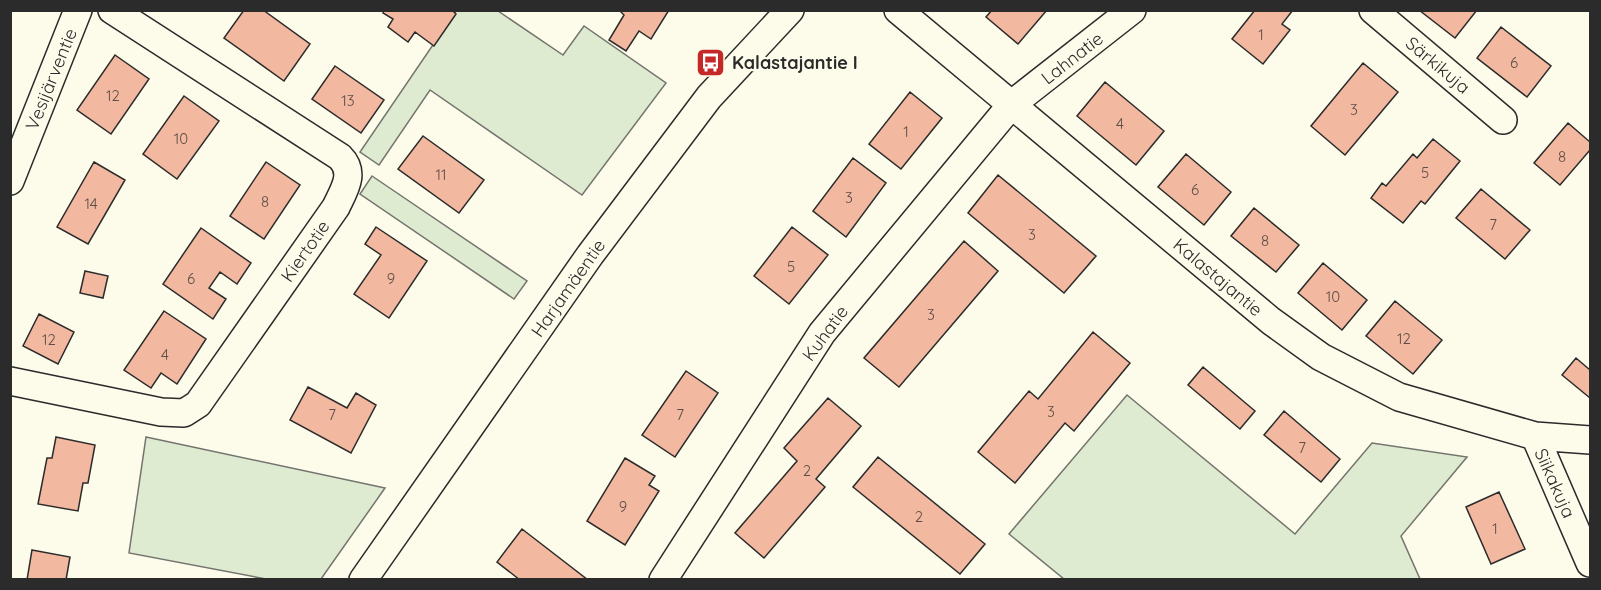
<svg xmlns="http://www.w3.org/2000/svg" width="1601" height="590" font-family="Quicksand,sans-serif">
  <rect width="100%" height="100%" fill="#fdfbea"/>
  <!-- green -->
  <path fill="#deebd1" stroke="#74746e" stroke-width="1.5" d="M456 11H498L563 55 584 26 666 83 582 195 430 90 379 165 360 152Z
    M372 176 527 281 514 299 360 194Z
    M1127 395 1295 534 1372 443 1467 457 1401 536 1420 579H1064L1009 534Z
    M146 437 385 488 321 579H266L129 553Z"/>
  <!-- building -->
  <path fill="#f2b8a0" stroke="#2b2b2b" stroke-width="1.5" d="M244 10H263L310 44 284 81 224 38Z
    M384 10H452L456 14 434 46 415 32 408 42 388 27 393 19 383 13Z
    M619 10H669L651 39 639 31 626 51 609 40 624 15Z
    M992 10H1047L1018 44 986 17Z
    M1255 10H1293L1282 24 1290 30 1263 64 1232 39Z
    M1419 10H1477L1455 38Z
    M1501 27 1551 66 1527 97 1477 58Z
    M115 55 149 79 111 134 77 110Z
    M1363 63 1398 92 1345 155 1311 126Z
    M335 66 384 100 361 133 312 99Z
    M1105 82 1164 131 1136 165 1077 116Z
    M910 92 942 118 901 169 869 144Z
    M184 96 219 121 177 179 143 154Z
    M1568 123 1590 142V150L1560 185 1534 163Z
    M423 136 484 180 459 213 398 169Z
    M1433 139 1460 161 1425 204 1421 201 1403 223 1371 198 1382 183 1386 186 1413 154 1417 158Z
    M1186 154 1231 192 1204 225 1158 187Z
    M853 158 886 183 846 237 813 211Z
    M94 162 125 180 88 244 57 227Z
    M266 162 300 185 264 239 230 216Z
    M998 175 1096 256 1064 293 968 213Z
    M1481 189 1530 230 1505 259 1456 218Z
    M1254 208 1299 245 1276 272 1231 236Z
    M376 227 427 261 389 318 354 294 381 255 365 244Z
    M792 227 828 255 789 304 754 276Z
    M201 228 251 263 237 284 220 272 209 288 226 299 213 319 163 284Z
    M964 241 998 271 899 387 864 358Z
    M1323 263 1367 300 1342 330 1298 293Z
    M85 271 108 276 103 298 80 293Z
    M1395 301 1442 340 1413 374 1366 336Z
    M164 311 206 339 177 384 161 373 151 388 124 370Z
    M39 314 74 332 58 364 23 346Z
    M1093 332 1130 363 1074 431 1065 423 1015 483 978 452 1029 391 1038 399Z
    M1576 358 1590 370V398L1562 375Z
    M1203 367 1255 411 1240 429 1188 385Z
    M686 371 718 393 675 457 642 435Z
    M308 387 347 408 356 393 376 405 351 453 290 420Z
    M828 398 861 426 816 479 825 487 764 558 735 533 797 461 784 448Z
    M1284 411 1340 459 1321 482 1264 435Z
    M56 437 95 445 88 483H83L78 511 38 504 47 458H52Z
    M878 457 985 544 960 574 853 487Z
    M625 458 655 476 649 485 659 491 625 545 587 521Z
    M1499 492 1525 549 1491 564 1466 507Z
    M522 529 588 580H520L497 562Z
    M32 550 70 557 66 580H27Z"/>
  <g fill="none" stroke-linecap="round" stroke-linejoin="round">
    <defs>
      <path id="minor" d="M898 10 1271 321 1321 357 1399 397 1535 436 1590 440
        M1373 10 1503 120
        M10 181 78 10
        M10 381 161 412 184 413 198 404 336 207C344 190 356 173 340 157L112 10
        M1535 436 1590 563
        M363 580 590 255 709 97 790 10
        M663 580 822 333 1012 104 1132 10"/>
    </defs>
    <!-- minor casing -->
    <use href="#minor" stroke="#2b2b2b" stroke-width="30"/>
    <!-- minor -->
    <use href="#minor" stroke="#fdfbea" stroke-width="27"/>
  </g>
  <!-- icons -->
  <defs>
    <symbol id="bus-square" viewBox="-11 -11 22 22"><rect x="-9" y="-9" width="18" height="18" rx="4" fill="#c62828" stroke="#fdfbea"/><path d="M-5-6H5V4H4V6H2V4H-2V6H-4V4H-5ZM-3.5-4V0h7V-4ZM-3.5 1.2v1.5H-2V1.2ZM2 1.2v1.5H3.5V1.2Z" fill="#fff"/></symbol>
  </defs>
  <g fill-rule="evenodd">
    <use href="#bus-square" x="694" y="46" width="33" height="33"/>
  </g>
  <g text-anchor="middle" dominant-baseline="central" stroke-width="4.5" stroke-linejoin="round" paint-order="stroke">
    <!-- number labels -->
    <g font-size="15" fill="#5d4e48">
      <text x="1261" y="34">1</text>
      <text x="1514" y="62">6</text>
      <text x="113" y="95">12</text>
      <text x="348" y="100">13</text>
      <text x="1354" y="109">3</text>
      <text x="1120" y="123">4</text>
      <text x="906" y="131">1</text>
      <text x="181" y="138">10</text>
      <text x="1562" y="156">8</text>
      <text x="1425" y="172">5</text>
      <text x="441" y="174">11</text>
      <text x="1195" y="189">6</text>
      <text x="849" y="197">3</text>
      <text x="265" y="201">8</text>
      <text x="91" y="203">14</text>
      <text x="1493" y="224">7</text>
      <text x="1032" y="234">3</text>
      <text x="1265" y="240">8</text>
      <text x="791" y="266">5</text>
      <text x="191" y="278">6</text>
      <text x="391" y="278">9</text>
      <text x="1333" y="296">10</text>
      <text x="931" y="314">3</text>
      <text x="1404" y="338">12</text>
      <text x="49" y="339">12</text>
      <text x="165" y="354">4</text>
      <text x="1051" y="411">3</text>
      <text x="332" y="414">7</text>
      <text x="680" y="414">7</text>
      <text x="1302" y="447">7</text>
      <text x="807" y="470">2</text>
      <text x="623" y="506">9</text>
      <text x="919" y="516">2</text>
      <text x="1495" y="528">1</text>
    </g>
    <!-- street labels -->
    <g font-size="18" fill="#2b2b2b" stroke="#fdfbea">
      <text transform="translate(1072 58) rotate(-38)">Lahnatie</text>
      <text transform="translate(1438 65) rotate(40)">Särkikuja</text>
      <text transform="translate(51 79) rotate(-68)">Vesijärventie</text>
      <text transform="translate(305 251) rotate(-55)">Kiertotie</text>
      <text transform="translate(1218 277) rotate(40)">Kalastajantie</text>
      <text transform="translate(568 288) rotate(-55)">Harjamäentie</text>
      <text transform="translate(825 333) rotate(-54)">Kuhatie</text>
      <text transform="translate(1555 483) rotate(66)">Siikakuja</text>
    </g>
    <!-- poi labels -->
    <g font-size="18" font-weight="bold" fill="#2b2b2b" stroke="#fdfbea" text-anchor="start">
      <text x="732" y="62">Kalastajantie I</text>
    </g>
  </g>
  <!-- border -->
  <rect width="1601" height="590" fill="none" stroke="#2b2b2b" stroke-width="24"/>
</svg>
